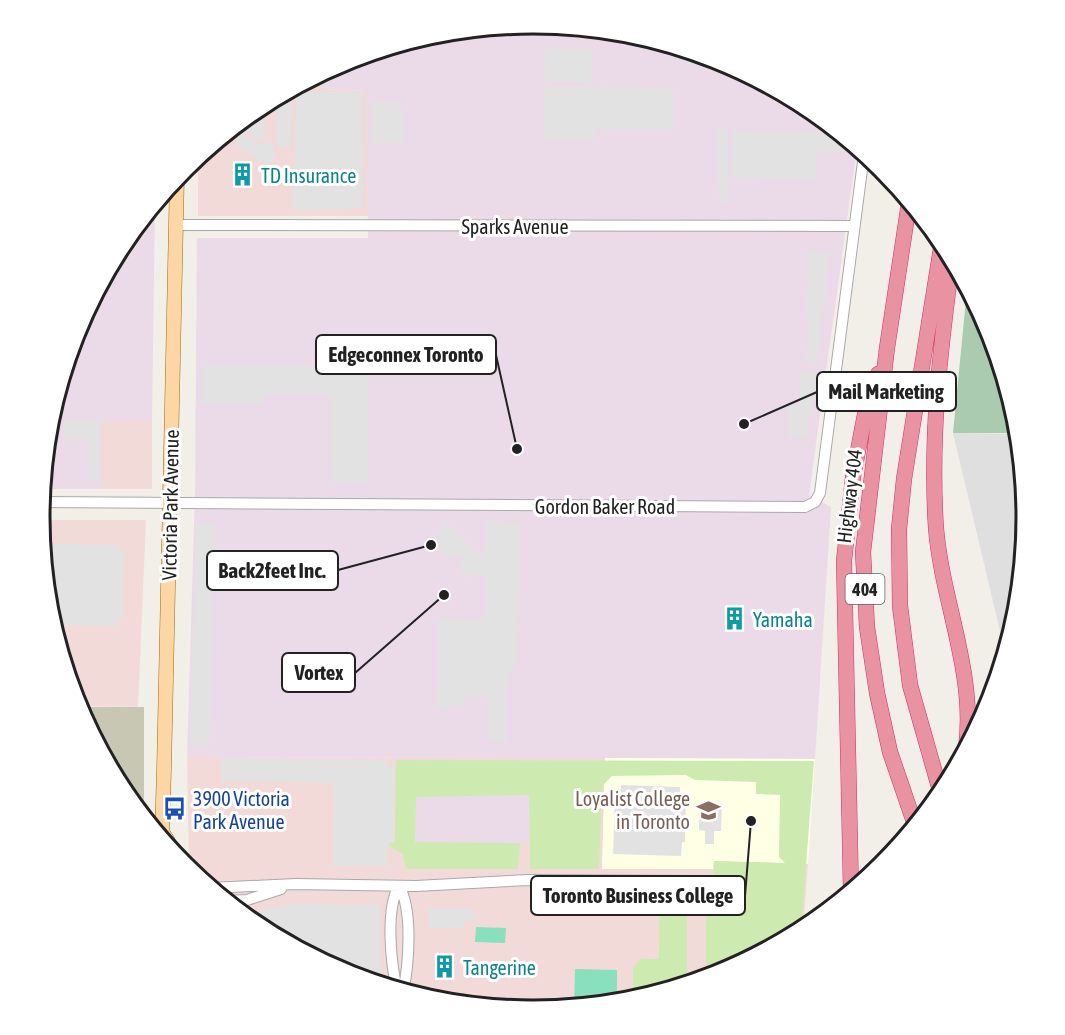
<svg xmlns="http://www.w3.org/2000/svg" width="1065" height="1035" font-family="'Asap Condensed',sans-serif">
  <rect width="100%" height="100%" fill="#f2efe9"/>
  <!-- residential -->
  <path fill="#e0dfdf" d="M953 433 1018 434 1026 518 1016 614 1005 652Z"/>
  <!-- commercial -->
  <path fill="#f2dad9" d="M322 73V89L366 91 368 216H198V157L259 107Z
    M101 421H152V489H101Z
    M39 520H146L138 707 76 706 48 613Z
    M187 757 605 758 602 869H713L714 861 808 864 803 930 721 974 628 1002 532 1011 436 1001 343 973 258 928 189 871Z"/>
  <!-- industrial -->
  <path fill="#ebdbe8" d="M533 24 629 34 722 62 807 107 857 148 809 495 831 507 815 759 187 757 195 492 197 238H368L366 91 322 89V73L344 61 437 33Z
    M155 203 152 421H101V489H42L49 421 77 328 122 243Z
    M529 795 530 843 414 842 415 797Z"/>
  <!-- education -->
  <path fill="#ffffe5" d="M605 758 815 759 808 864 714 861 713 869H602Z"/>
  <!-- construction -->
  <path fill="#c7c7b4" d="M77 707H144V818L122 791Z"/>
  <!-- grass -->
  <path fill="#cdebb0" d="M396 760 814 761 801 931 721 974 706 978V891H712L714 861 785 863 779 857 780 795 756 794V782L695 780 686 775 612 776 602 786 599 869H530L529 795 416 797 415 842 520 843 518 869H406L403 854 389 846V843L395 842Z
    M660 894 687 896V984L633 1000V967L641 959H659Z"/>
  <!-- cemetery -->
  <path fill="#aacbaf" d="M967 289 989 329 1018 433H953Z"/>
  <!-- pitch -->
  <path fill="#88e0be" d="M476 927 506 928 505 943 475 942Z
    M575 969 617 970V1003L574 1007Z"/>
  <!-- parking -->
  <path fill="#e2e2e2" d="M545 49H592L591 82 545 81Z
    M544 87 673 88V129H594L593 141H544Z
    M291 90V148H278L277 102H268Z
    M296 91 363 93V208L293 210Z
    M371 102H401L405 143H370Z
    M265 104 264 139 253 138 252 133 240 132 239 126H236Z
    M717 130H727L728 202H719Z
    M733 130 838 133 845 138 844 152 816 151 815 180 731 177Z
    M241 133 262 146 266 140 276 146 272 152 277 155 270 167 234 144Z
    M807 250 831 252 816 362 806 361 809 330 808 318 805 317 807 287H813L814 283 807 282Z
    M202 366H361V374H368V482H330V394H264L263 404H202Z
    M800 371H820V391H814V414H808V437H787V406L800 405Z
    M64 419H98V479H87V439H64Z
    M485 521 520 523 518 664H512L507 687V742L489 741 488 697 464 696 463 705H450L449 709 436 708 438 618 485 619V579L474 573 469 578 458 565 463 559 456 553 451 559 437 546 439 539 435 535 447 523 484 559Z
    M196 524H215L209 745H190Z
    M42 544 118 545V551L124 552 123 618 119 619 118 626 52 625Z
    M221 758 387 760 388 765H395L394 842H388L387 866H333L334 783 221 781Z
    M621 785 680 787V793L686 794 685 842H682L681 856 613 854 615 793H620Z
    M699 803 722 804 721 831H714V844H705V831L699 830Z
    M291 904 380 905V974L343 973 258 928 241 914Z
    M428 908H473V915L479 916V919L464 921 463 928H428Z"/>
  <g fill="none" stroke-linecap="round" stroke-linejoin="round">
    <defs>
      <path id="minor" d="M176 225 854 226
        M40 502 805 507 815 502 820 493 864 154
        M210 888 296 884 416 886 529 880 698 881
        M225 901 247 900 281 889
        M397 990C391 964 385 909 399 886 413 909 409 965 403 991"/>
      <path id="major" d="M162 832 168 841V848
        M159 837 162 832 164 770 177 177"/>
      <path id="highway" d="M909 203 887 348 863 552 867 627 877 693 890 752 915 825
        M952 261C940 350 930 438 936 528 942 602 976 673 966 748
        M941 794 910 685 900 606 899 529 904 479 942 242
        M851 892 844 561 853 477 866 409 878 374"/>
    </defs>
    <!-- minor casing -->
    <use href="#minor" stroke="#a9a9a9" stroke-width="12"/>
    <!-- major casing -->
    <use href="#major" stroke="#a06b00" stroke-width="15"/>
    <!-- highway casing -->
    <use href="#highway" stroke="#dc2a67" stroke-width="16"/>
    <!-- minor -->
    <use href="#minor" stroke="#fff" stroke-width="10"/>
    <!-- major -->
    <use href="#major" stroke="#fcd6a4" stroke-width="14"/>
    <!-- highway -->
    <use href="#highway" stroke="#e892a2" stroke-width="15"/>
  </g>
  <!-- icons -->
  <defs>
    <symbol id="building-bare" viewBox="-9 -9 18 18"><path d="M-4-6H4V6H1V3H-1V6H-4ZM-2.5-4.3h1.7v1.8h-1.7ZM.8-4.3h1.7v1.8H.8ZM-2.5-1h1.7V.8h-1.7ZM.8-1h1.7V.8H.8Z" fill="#0f9aa8" stroke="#fff" stroke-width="2.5" paint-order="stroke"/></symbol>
    <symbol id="bus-bare" viewBox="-9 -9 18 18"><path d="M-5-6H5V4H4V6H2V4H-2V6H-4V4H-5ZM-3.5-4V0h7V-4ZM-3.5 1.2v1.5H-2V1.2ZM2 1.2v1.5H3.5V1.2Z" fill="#1a4fb4" stroke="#fff" stroke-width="2.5" paint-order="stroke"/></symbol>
    <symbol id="university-bare" viewBox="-9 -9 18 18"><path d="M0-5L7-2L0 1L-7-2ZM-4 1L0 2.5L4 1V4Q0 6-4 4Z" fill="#8d6e63" stroke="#fff" stroke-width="2.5" paint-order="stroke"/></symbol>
  </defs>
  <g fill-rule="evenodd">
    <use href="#building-bare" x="226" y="158" width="33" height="33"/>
    <use href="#building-bare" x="718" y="602" width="33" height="33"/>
    <use href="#bus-bare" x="158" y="792" width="33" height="33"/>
    <use href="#university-bare" x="692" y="794" width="33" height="33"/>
    <use href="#building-bare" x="428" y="950" width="33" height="33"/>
  </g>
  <g text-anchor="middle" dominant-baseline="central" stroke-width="6" stroke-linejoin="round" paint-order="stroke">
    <!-- shield labels -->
    <rect fill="#fff" stroke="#646464" stroke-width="1.5" x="845.5" y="574" width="39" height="30" rx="4.5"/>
    <g font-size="18" font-weight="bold" fill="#222">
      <text x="865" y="589">404</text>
    </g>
    <!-- culture labels -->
    <g font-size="20" fill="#0d838f" stroke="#fff" text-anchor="start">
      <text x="261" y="175">TD Insurance</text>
      <text x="753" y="619">Yamaha</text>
      <text x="463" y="967">Tangerine</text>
    </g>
    <!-- street labels -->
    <g font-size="20" fill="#222" stroke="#fff">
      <text x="515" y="226">Sparks Avenue</text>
      <text transform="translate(849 496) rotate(-83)">Highway 404</text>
      <text transform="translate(170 505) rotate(-89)">Victoria Park Avenue</text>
      <text x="605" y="506">Gordon Baker Road</text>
    </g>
    <!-- transit labels -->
    <g font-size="20" fill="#164399" stroke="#fff" text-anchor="start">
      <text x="193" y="798">3900 Victoria<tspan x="193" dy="23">Park Avenue</tspan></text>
    </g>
    <!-- education labels -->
    <g font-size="20" fill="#785e54" stroke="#fff" text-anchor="end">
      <text x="690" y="798">Loyalist College<tspan x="690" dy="23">in Toronto</tspan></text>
    </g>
  </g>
  <!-- crop -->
  <path d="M0 0H1065V1035H0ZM50 517a483 483 0 1 1 966 0a483 483 0 1 1-966 0Z" fill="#fff" fill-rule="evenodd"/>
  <path fill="none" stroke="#222" stroke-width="3" d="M50 517a483 483 0 1 1 966 0a483 483 0 1 1-966 0Z"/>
  <!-- callouts -->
  <path fill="none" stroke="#222" stroke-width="2" d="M517 449L496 355M744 424L817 392M431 545L338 570M444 595L355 673M751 821L745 896"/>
  <g fill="#222" stroke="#fff" stroke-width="2">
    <circle cx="517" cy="449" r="6"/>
    <circle cx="744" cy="424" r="6"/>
    <circle cx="431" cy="545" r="6"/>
    <circle cx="444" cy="595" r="6"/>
    <circle cx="751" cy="821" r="6"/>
  </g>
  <g fill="#fff" stroke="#222" stroke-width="2">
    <rect x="316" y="335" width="180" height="39" rx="6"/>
    <rect x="817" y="372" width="139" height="39" rx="6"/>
    <rect x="207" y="551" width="131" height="39" rx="6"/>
    <rect x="282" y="653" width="73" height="39" rx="6"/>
    <rect x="531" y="876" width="214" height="39" rx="6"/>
  </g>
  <g font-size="21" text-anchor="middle" font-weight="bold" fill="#222">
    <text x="406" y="362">Edgeconnex Toronto</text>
    <text x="886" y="399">Mail Marketing</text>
    <text x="272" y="578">Back2feet Inc.</text>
    <text x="319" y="680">Vortex</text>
    <text x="638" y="903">Toronto Business College</text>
  </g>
</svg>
